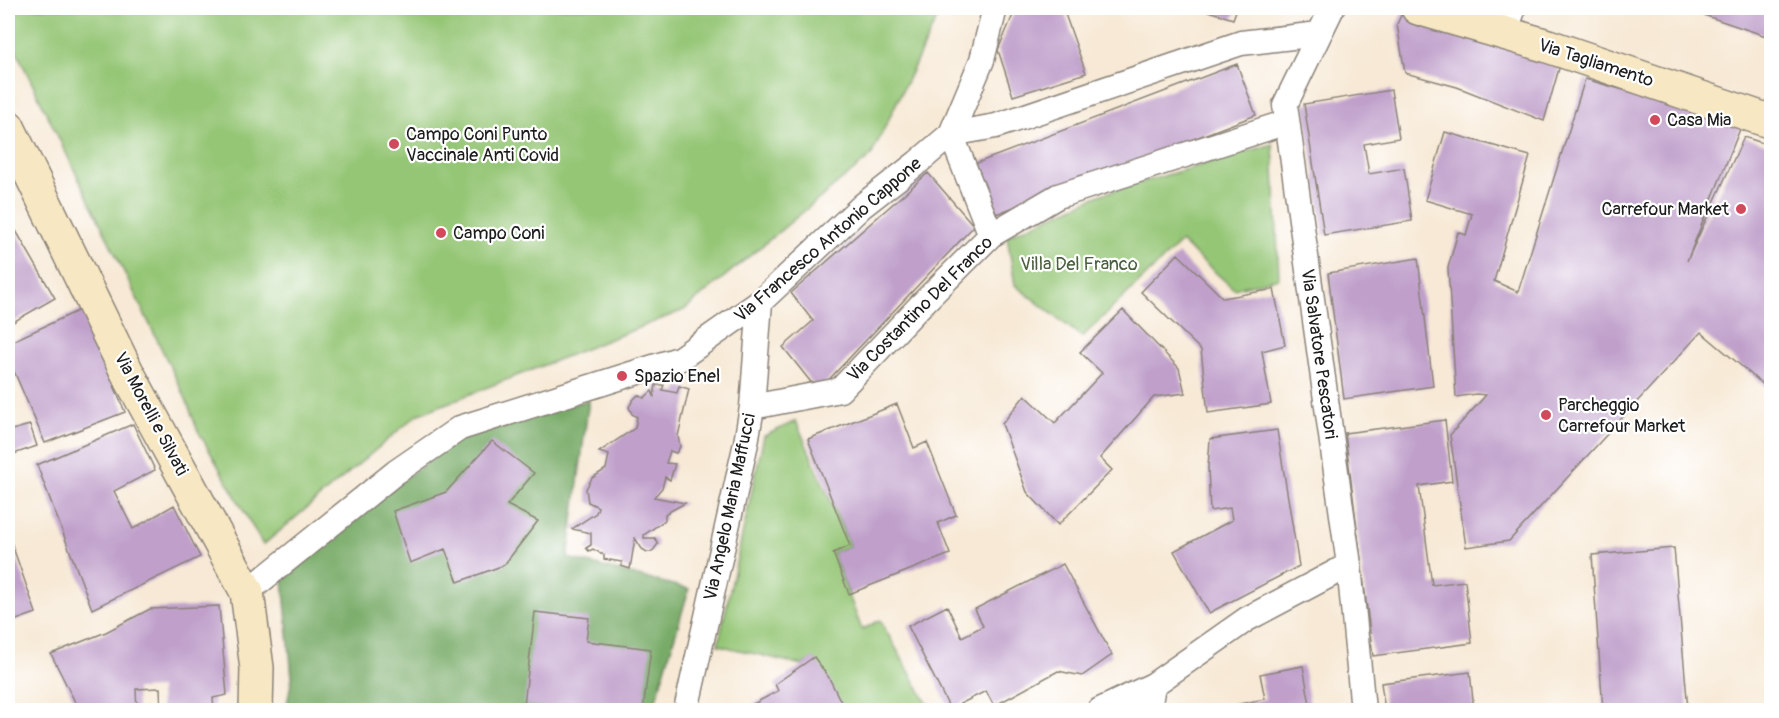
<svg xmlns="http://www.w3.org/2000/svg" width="1779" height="718" font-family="Pangolin,sans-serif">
  <rect width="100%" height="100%" fill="#fff"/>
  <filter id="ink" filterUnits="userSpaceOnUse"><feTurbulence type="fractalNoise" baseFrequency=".0167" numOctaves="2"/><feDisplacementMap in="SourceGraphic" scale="12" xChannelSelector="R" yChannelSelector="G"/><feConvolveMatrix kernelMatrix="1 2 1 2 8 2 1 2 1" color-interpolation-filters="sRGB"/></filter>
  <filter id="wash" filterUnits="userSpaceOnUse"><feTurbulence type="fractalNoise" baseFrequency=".008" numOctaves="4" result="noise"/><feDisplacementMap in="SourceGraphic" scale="24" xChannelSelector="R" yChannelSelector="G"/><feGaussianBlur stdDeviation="1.35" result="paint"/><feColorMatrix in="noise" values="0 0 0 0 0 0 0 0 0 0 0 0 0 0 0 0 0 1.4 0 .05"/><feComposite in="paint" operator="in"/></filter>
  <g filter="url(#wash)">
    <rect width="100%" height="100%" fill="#f7e9d5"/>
    <!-- green -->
    <path fill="#95c676" stroke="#587149" stroke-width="1.5" d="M8 8H942L871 156 684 310 417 415 263 545 197 429 186 399 8 34Z
      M1273 144 1279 278 1234 289 1181 242 1082 337 1015 285 1007 236 1102 194Z
      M796 421 850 546 833 553 862 630 880 620 931 710H843L814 658 802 665 718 645 764 436Z"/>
    <!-- forest -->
    <path fill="#78ab67" stroke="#4a6442" stroke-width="1.5" d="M589 400 568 558 689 589 653 710H464L463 708 450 710H286L292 677 283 580 352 518 466 433Z"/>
    <g id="blocks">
      <!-- building -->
      <path fill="#c0a0cb" d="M1016 8H1067L1065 14 1086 73 1013 96 998 50Z
        M1199 8H1237L1233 19Z
        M1683 8H1772V30L1769 37Z
        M1404 9 1560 65 1544 121 1457 87 1405 73 1397 24Z
        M1237 64 1256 115 988 217 969 166Z
        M1585 79 1742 124 1687 261 1744 137 1772 146V392L1701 332 1509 541 1466 547 1450 435 1486 395 1476 394 1456 397 1448 268 1458 232 1466 235 1472 214 1425 200 1445 132 1530 156 1494 281 1518 292Z
        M1391 90 1399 138 1364 144 1369 174 1404 168 1412 221 1324 235 1304 104Z
        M928 173 974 226 818 391 783 347 813 321 791 293Z
        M8 217 55 298 8 325Z
        M1178 254 1223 298 1274 289 1285 345 1262 351 1271 404 1208 413 1201 350 1141 292Z
        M1418 258 1433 386 1344 399 1328 273Z
        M82 309 125 412 45 443 8 357V343Z
        M1123 310 1179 368 1185 393 1154 397 1100 458 1112 470 1058 525 1027 492 1002 424 1025 395 1055 423 1102 373 1080 352Z
        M656 385H664L662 390 677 393 679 386 689 389 678 436 680 447 676 453 670 451 666 463 675 464 670 480 665 477 662 488 654 497 685 503 665 514V520L644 535V538H655L658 544 652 552H647L642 549 635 538 630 569 621 566 622 562 604 559V555L593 549 589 551 586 548 591 545V533L572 529 596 513 598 507 588 502 586 489 592 478 606 469 609 455 599 452 635 428 637 417 632 414 629 407 633 400 638 395 644 398 652 391 654 396Z
        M897 404 914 448 927 442 956 515 938 523 950 554 849 594 833 553 850 546 808 439Z
        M1445 420 1452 481 1419 486 1432 585 1465 581 1472 643 1373 656 1345 433Z
        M133 424 155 470 114 491 133 529 174 505 200 557 92 609 37 465Z
        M30 425 37 446 8 456V431Z
        M1277 430 1299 566 1209 613 1174 551 1232 520 1230 508 1210 511 1208 468 1210 439Z
        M492 441 534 473 507 505 538 521 504 565 458 582 445 549 410 563 393 511 446 492Z
        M8 533 36 613 8 623Z
        M1674 548 1688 710H1603L1592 555Z
        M1063 564 1112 655 1082 676 1058 671 994 706 986 691 950 709 908 626 947 606 962 637 983 626 975 609Z
        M219 606 227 695 213 698 214 710H161L160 688 136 689 137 710H79L51 654 106 632 150 609Z
        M535 612 589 618 586 641 651 649 643 710H570L524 705Z
        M814 657 829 678 845 710H742L778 691 775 684Z
        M1303 666 1311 710H1209L1265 699 1260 674Z
        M1470 672 1474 710H1385L1381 683Z"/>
    </g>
  </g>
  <g filter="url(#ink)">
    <use href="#blocks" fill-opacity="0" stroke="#8a8278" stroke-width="1.5"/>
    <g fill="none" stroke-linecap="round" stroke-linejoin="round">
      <defs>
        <path id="street" d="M1332 8 1285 105 1349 565 1363 710
          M1504 34 1514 8
          M951 134 982 60 995 8
          M951 134 991 235
          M752 407 840 390 919 307 991 235 1058 196 1287 122
          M247 592 396 472 460 428 679 359 760 302 862 206 917 163 951 134 996 126 1241 43 1319 34
          M686 710 746 443 752 407 760 302
          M1100 710 1153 685 1247 619 1349 565
          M1149 710 1153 685"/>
        <path id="secondary" d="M1418 8 1548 46 1772 122
          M8 127 127 372 247 592 257 668 256 710"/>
      </defs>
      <!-- street casing -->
      <use href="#street" stroke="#8a8278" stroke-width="27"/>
      <!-- secondary casing -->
      <use href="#secondary" stroke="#8a8278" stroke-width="36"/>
      <!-- street -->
      <use href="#street" stroke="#fff" stroke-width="24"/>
      <!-- secondary -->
      <use href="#secondary" stroke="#f7e8c3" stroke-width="33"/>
    </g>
  </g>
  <!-- markers -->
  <g fill="#d1495b" stroke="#fff" stroke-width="2">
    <circle cx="1655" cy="120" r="6"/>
    <circle cx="394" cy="144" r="6"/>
    <circle cx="1741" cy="209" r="6"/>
    <circle cx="441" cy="233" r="6"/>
    <circle cx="622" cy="376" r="6"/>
    <circle cx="1546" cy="415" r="6"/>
  </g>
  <g text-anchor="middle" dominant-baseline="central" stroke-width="4.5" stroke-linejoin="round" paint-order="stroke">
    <!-- street labels -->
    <g font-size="18" fill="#1c1c1c" stroke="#fff">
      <text transform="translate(1596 63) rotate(18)">Via Tagliamento</text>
      <text transform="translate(828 240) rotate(-41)">Via Francesco Antonio Cappone</text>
      <text transform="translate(920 309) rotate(-45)">Via Costantino Del Franco</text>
      <text transform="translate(1319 354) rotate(82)">Via Salvatore Pescatori</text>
      <text transform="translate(151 414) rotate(62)">Via Morelli e Silvati</text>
      <text transform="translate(730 507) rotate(-78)">Via Angelo Maria Maffucci</text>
    </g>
    <!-- poi labels -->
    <g font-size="18" fill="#1c1c1c" stroke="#fff" text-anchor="start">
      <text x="1667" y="120">Casa Mia</text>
      <text x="406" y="134">Campo Coni Punto<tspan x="406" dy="21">Vaccinale Anti Covid</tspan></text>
      <text x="1729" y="209" text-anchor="end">Carrefour Market</text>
      <text x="453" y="233">Campo Coni</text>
      <text x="634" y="376">Spazio Enel</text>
      <text x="1558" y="405">Parcheggio<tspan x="1558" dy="21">Carrefour Market</tspan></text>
    </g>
    <!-- park labels -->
    <g font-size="18" fill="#4c6040" stroke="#fff">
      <text x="1079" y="264">Villa Del Franco</text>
    </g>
  </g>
  <!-- margin -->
  <rect width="1779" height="718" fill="none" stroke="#fff" stroke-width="30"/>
</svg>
